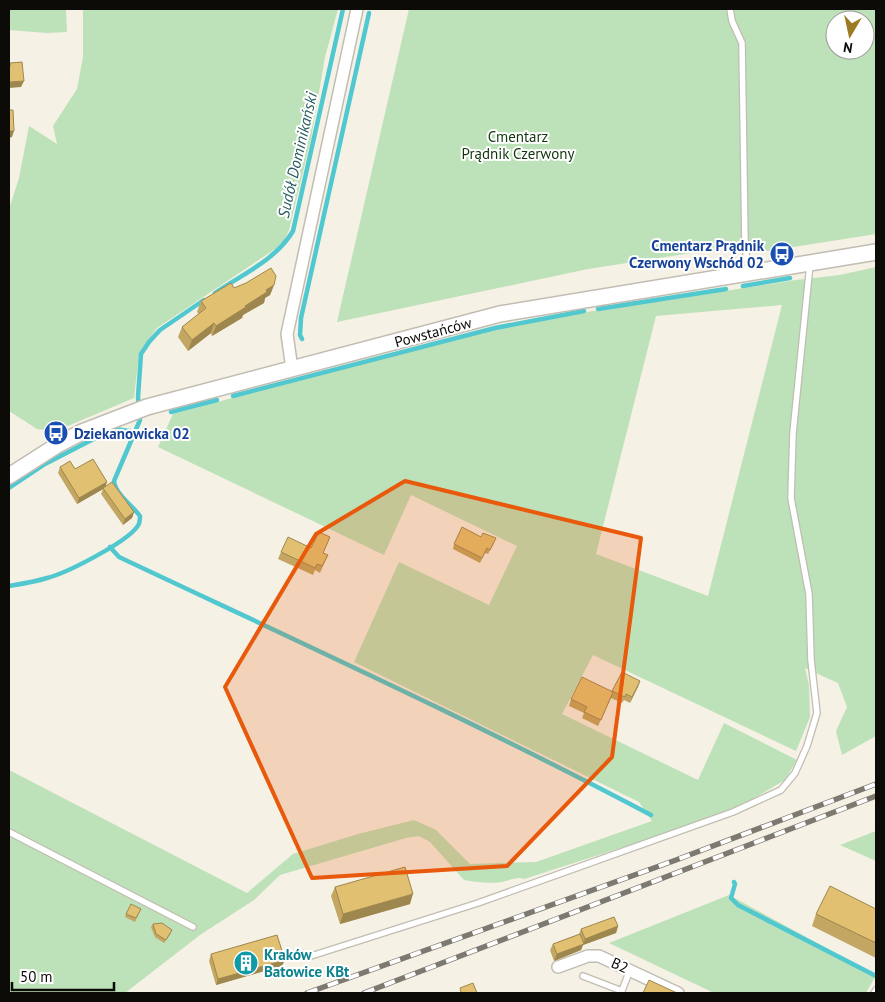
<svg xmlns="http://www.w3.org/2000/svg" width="885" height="1002" font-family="'PT Sans',sans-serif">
  <rect width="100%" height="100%" fill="#f6f1e5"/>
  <!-- green -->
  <path fill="#bde1b8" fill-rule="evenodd" d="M9 9H66L67 32 47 33 9 30Z
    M83 9H338L325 57 311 139 289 230 285 239 275 249 157 328 139 353 134 398 56 431 37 429 9 411V209L19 178 29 126 57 144 53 126 77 89 83 57Z
    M409 9H876V234L768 251 749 244 588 269 337 322ZM835 20H865V50H835Z
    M876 267V736L842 755 836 731 847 707 838 683 805 668 809 685 810 717 796 751 593 655 562 714 698 780 724 723 797 760 785 780 746 803 661 835 524 879C516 876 509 881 501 882 488 884 476 882 464 880L430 842 419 836 406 838 280 875 254 900 200 935 125 993H9V770L247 893 293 854 358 834 414 820 436 830 470 864 536 862 652 821 639 802 354 662 399 562 489 605 517 546 411 495 384 555 158 447 173 414 501 325 796 280 840 275ZM782 305 708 596 596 554 656 316Z
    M876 831V861L840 845Z
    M729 895 876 975 866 993H714L609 943Z"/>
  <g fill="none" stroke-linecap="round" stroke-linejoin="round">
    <!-- stream -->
    <path stroke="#51c8cf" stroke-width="4.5" d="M743 286 790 278
      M215 293C241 275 276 260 293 231L343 9
      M598 309 726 289
      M302 339 300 335 301 318 369 13
      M233 396 495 328 584 311
      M171 412 217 400
      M9 488 45 464 109 431 115 429 136 432
      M110 547 119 557C297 641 477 723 651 815
      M9 586C21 584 34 582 47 578 67 573 125 543 137 527 140 524 140 520 140 516 132 505 116 495 114 481L140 420 138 397 141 354 149 342 160 330 204 300
      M734 882 735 884 731 898 738 905 876 976"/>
    <defs>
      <path id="lane" d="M730 9 732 21 742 43 745 244 748 272
        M9 832 193 927
        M311 956 478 903 733 812 781 790 795 773 807 746 817 713 811 660 809 594 791 498 793 433 810 264
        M583 976 622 991
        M621 993 630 970
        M874 993 876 990"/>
      <path id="street" d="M292 369 287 334 357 9
        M558 967 588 956H599L678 993"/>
      <path id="secondary" d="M9 476 59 444 82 432 147 407 500 314 876 252"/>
    </defs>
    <!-- lane casing -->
    <use href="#lane" stroke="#c1bdb2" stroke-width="8"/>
    <!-- street casing -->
    <use href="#street" stroke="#c1bdb2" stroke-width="14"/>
    <!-- secondary casing -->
    <use href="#secondary" stroke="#c1bdb2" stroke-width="18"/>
    <!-- lane -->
    <use href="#lane" stroke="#fff" stroke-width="5.5"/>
    <!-- street -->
    <use href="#street" stroke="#fff" stroke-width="11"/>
    <!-- secondary -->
    <use href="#secondary" stroke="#fff" stroke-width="15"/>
    <defs>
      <path id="rail" d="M307 993 676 860 876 784
        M364 993 876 796"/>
    </defs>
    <!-- rail casing -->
    <use href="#rail" stroke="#7c7971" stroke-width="5.5"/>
    <!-- rail -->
    <use href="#rail" stroke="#fff" stroke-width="4" stroke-dasharray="11" stroke-linecap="butt"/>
  </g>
  <!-- wall -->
  <path fill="#c2a661" d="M274 285 270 295 265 298 264 303 243 315 242 318 212 336 211 333 188 351 178 337 182 327 199 314 197 312 201 301 234 288Z
    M60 467 75 469 106 486 134 512 132 518 123 525 101 494 103 489 77 504 58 473Z
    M330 537 323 553 328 555 320 573 315 570 313 575 278 559 281 552 311 548Z
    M481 537 494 543 488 554 485 553 480 563 453 549 454 544Z
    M640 681 630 703 624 700 622 703 611 698 598 726 582 718 584 713 569 706 571 699 612 691Z
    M335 887 410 904 340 924 331 896Z
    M141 909 135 922 125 917 126 914Z
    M876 909V958L812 926 816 914Z
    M153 924 171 933 164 943 155 937 151 927Z
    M618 926 616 933 583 945 581 950 554 961 550 950 553 944 579 934 581 929Z
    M211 954 282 966 216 985 209 961Z"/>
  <!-- shaded-wall -->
  <path fill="#9e874f" d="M24 81 21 87 9 88V82Z
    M9 131H14L12 137 9 138Z
    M274 285 270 295 265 298 264 303 243 315 242 318 212 336 216 326Z
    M214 323 211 333 188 351 192 340Z
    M107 482 105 488 77 504 79 498Z
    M134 512 132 518 123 525 125 519Z
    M640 681 638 687 630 703 632 697Z
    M413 894 410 904 340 924 343 914Z
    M618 926 616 933 583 945 581 950 554 961 557 954 583 944 585 939Z
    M285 960 282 966 216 985 218 979Z"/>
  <!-- building -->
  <path fill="#e1c171" stroke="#9e874f" d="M22 62 24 81 9 82V67H10V63Z
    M9 110H13L14 131H9Z
    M271 268 276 276 274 285 266 290 267 292 245 306 246 307 216 326 214 323 192 340 182 327 206 308 201 301 231 283 234 288 246 283Z
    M93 459 107 482 79 498 60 467 70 461 75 469Z
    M112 482 134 512 125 519 103 488Z
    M462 527 481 537 483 533 496 538 490 550 487 548 482 558 454 544Z
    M319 532 330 537 323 553 328 555 322 566 317 564 315 568 281 552 288 537 311 548Z
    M622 672 640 681 632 697 626 694 625 697 612 691Z
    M582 677 613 692 601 720 584 712 587 707 571 699Z
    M405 867 413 894 343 914 335 887Z
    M830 886 876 909V943L816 914Z
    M131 904 141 909 136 918 126 914Z
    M614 917 618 926 585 939 581 929Z
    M162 923 172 930 166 940 156 934 153 924Z
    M580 934 584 944 557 954 553 944Z
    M277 935 285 960 218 979 211 954Z
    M649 980 677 993H643Z
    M473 983 477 993H459L461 992 460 988Z"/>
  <!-- marked area -->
  <path fill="#e8590c" fill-opacity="0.2" stroke="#e8590c" stroke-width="4" stroke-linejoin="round" d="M405 481 641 538 612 757 507 866 312 878 225 687 316 534Z"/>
  <!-- icons -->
  <defs>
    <symbol id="bus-disc" viewBox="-11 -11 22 22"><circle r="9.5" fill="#1a4fb4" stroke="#fff"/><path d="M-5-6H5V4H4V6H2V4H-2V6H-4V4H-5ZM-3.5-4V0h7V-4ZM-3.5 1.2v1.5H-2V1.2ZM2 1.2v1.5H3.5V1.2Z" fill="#fff"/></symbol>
    <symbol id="building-disc" viewBox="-11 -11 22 22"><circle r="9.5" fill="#0f9aa8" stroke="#fff"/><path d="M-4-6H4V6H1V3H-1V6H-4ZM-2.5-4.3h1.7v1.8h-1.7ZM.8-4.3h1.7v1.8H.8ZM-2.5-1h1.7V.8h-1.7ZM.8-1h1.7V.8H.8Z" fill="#fff"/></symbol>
  </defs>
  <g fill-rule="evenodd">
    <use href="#bus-disc" x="768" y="240" width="28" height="28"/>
    <use href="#bus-disc" x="42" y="419" width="28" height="28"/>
    <use href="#building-disc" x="232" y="949" width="28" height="28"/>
  </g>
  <g text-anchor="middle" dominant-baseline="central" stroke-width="4" stroke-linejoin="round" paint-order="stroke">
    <!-- park labels -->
    <g font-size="15" fill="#10370c" stroke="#fff">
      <text x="518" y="136">Cmentarz<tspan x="518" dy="17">Prądnik Czerwony</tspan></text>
    </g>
    <!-- transit labels -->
    <g font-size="15" font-weight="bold" fill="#164399" stroke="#fff" text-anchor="end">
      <text x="764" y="245">Cmentarz Prądnik<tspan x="764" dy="17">Czerwony Wschód 02</tspan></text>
      <text x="74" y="433" text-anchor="start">Dziekanowicka 02</text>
    </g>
    <!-- street labels -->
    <g font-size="15" fill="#0d0b08" stroke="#fff">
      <text transform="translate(433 332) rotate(-15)">Powstańców</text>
      <text transform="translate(620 965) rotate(24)">B2</text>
    </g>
    <!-- culture labels -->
    <g font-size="15" font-weight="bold" fill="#0d838f" stroke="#fff" text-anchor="start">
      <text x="264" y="954">Kraków<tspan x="264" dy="17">Batowice KBt</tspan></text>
    </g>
    <!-- water labels -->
    <g font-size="16" font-style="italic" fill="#2b5d60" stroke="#fff">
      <text transform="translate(297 155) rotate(-77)">Sudół Dominikański</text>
    </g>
  </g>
  <!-- border -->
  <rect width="885" height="1002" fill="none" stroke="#0d0b08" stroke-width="20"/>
  <!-- north arrow -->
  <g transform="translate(850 35) rotate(189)"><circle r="24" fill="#ffffff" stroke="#9e9d9c"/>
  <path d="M0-4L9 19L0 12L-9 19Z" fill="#9d7b25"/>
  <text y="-8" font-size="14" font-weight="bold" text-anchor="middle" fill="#0d0b08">N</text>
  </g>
  <!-- scale -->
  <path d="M12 982v8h102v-8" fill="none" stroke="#0d0b08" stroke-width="2.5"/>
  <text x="20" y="982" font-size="15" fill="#0d0b08" stroke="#ffffff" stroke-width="4" paint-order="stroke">50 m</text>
</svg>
